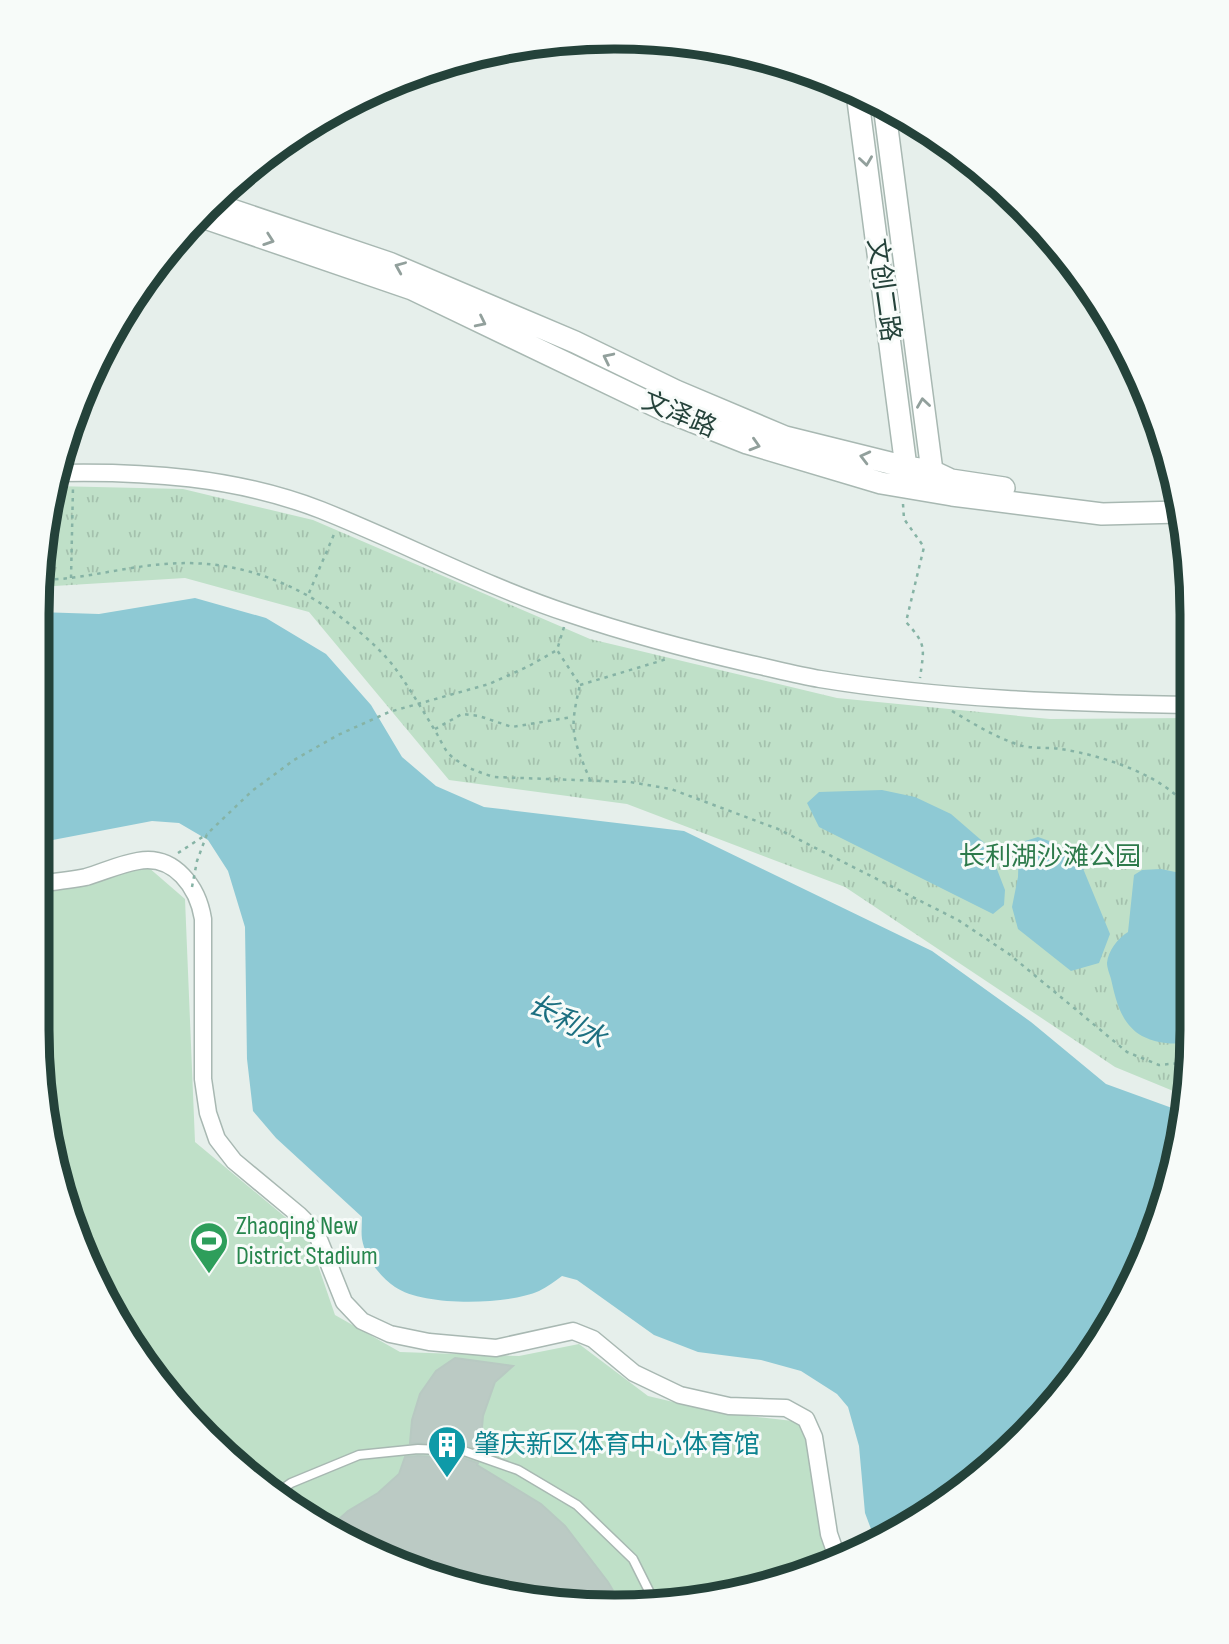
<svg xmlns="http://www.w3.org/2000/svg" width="1229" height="1644" font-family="'Sofia Sans Condensed','Noto Sans SC',sans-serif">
  <defs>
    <pattern id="park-tufts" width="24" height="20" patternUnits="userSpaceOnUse" patternTransform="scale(1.75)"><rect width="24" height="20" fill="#bfe0c8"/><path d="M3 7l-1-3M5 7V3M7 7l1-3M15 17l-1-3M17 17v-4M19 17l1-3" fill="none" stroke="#a4c1ad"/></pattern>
  </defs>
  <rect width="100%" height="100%" fill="#e6efeb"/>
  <!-- park -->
  <path fill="url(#park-tufts)" d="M53 486 183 489 313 520 590 639 837 698 1050 719 1189 718 1191 1068 1186 1094 1183 1095 1115 1067 845 887 627 804 449 780 309 612 185 578 38 587Z"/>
  <!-- pitch -->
  <path fill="#bfe0c8" d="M148 867 185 899 195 1142 308 1236 335 1315 400 1352 519 1356 579 1344 648 1396 720 1413 802 1422 829 1561 801 1576 653 1606 502 1596 359 1547 233 1464 114 1319 57 1179 37 1030V890Z"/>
  <!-- water -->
  <path fill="#8ec9d4" d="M195 598 266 618 326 654 371 705 402 757 436 786 484 807 684 831 932 951 1031 1022 1106 1084 1172 1108 1183 1107 1162 1215 1115 1318 1049 1410 966 1488 874 1537 865 1513 859 1446 848 1407 837 1394 801 1371 761 1360 698 1352 654 1335 577 1280 562 1276C555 1281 547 1287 539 1291 508 1305 424 1307 395 1287 380 1277 365 1257 362 1239 361 1232 362 1224 362 1217L276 1138 253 1111 247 1059 245 927 228 871 208 840 179 823 152 821 37 843 38 612 99 614Z
    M882 790 915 797 951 814 988 846 1005 890 1004 905 993 914 819 827 807 803 819 792Z
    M1038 837 1058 844 1082 866 1110 934 1099 963 1071 971 1018 929 1012 907 1018 877 1019 843Z
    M1161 869 1190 875 1191 1042C1174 1045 1158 1044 1142 1036 1121 1024 1116 1001 1111 979 1110 975 1107 968 1107 963 1108 951 1118 938 1128 932L1134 875 1142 870Z"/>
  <!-- building -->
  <path fill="#bbcac4" stroke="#b8c9c2" stroke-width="2" d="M455 1358 513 1366 495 1382 483 1416 480 1450 465 1444 410 1443 412 1420 420 1394 436 1371Z
    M418 1456 463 1458 478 1463 477 1465 541 1504 565 1526 608 1582 621 1604 502 1596 359 1547 329 1528 348 1511 378 1493 399 1474 405 1457Z"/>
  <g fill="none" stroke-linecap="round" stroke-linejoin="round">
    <defs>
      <path id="service" d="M277 1493 291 1483 359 1455 418 1449 464 1451 518 1470 577 1505 633 1559 656 1605"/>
      <path id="minor" d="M55 473C145 471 236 477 321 510 404 543 485 586 570 614 629 634 690 650 751 664 774 669 797 675 820 679 942 699 1065 703 1188 705
        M37 884C53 882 70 880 86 877 103 872 120 864 138 861 175 854 198 888 203 919V1079L208 1113 217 1139 234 1161 299 1215 316 1232 344 1302 362 1321 390 1334 429 1342 496 1348 573 1331 593 1339 634 1373 680 1395 729 1406 786 1408 806 1419 814 1437 829 1534 837 1557"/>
      <path id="tertiary" d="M857 93 906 467 904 480
        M884 105 932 471V482
        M217 205 389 263 575 342 676 391 785 437 906 467 932 471 951 480 1004 488
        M205 218 412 289 666 411 747 443 881 483 952 495 1102 514 1180 512"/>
    </defs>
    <!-- service casing -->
    <use href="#service" stroke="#a8b8b2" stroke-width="11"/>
    <!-- minor casing -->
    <use href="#minor" stroke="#a8b8b2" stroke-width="19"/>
    <!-- tertiary casing -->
    <use href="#tertiary" stroke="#a8b8b2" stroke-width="24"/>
    <!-- path -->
    <path stroke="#86b3a5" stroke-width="2.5" stroke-dasharray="3.5 5" stroke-linecap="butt" d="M903 504 904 519 924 547 906 622C927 645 924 648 920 678
      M71 578 73 487
      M38 580C81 580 122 567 165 564 235 558 298 582 352 626 370 640 387 656 400 675 413 694 425 714 437 734 441 741 445 751 451 756 464 767 478 772 494 777L630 782 671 789 778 829 958 920 1009 954 1127 1052 1159 1065 1191 1062
      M309 593 335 532
      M564 627 557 650 580 685C569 731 572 736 590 780
      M580 685 667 659
      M952 711C974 724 995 737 1019 745 1032 749 1048 747 1061 749 1100 755 1166 775 1189 810
      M435 729 462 714 479 716 512 727 572 717
      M178 853 207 834"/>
    <!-- service -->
    <use href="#service" stroke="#fff" stroke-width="8"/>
    <!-- minor -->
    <use href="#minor" stroke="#fff" stroke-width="16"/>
    <!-- tertiary -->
    <use href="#tertiary" stroke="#fff" stroke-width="21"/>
    <!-- path-bridge -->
    <path stroke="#86b3a5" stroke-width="2.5" stroke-dasharray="3.5 5" stroke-linecap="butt" d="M192 887 197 861 207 834 252 791 294 760 338 735 389 712 489 684 529 666 557 650"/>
  </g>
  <!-- one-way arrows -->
  <defs><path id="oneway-chevron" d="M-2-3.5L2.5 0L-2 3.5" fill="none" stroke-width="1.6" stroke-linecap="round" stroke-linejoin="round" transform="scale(1.75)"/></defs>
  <g stroke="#92a09c">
    <use href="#oneway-chevron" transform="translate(866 161) rotate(82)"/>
    <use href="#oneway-chevron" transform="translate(269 240) rotate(19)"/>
    <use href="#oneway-chevron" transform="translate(400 267) rotate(-157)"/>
    <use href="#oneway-chevron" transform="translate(481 322) rotate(26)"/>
    <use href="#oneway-chevron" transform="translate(608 358) rotate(-154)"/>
    <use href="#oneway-chevron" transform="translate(923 403) rotate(-98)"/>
    <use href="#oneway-chevron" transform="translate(755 445) rotate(17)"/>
    <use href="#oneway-chevron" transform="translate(865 457) rotate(-166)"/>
  </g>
  <!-- icons -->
  <defs>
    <symbol id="stadium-pin" viewBox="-11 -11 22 30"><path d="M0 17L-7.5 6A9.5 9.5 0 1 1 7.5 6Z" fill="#2e9e5b" stroke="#f7fbf9"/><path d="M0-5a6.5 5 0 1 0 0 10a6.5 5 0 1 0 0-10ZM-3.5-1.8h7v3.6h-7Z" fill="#fff"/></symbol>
    <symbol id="building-pin" viewBox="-11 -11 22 30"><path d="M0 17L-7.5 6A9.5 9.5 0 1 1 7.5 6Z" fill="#0f9aa8" stroke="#f7fbf9"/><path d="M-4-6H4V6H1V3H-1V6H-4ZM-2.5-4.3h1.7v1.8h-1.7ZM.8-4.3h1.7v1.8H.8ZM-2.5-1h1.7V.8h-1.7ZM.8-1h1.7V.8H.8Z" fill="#fff"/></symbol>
  </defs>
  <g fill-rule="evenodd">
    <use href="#stadium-pin" x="187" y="1219" width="44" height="60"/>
    <use href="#building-pin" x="425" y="1423" width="44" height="60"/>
  </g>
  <g text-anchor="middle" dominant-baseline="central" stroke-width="6" stroke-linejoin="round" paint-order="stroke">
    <!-- street labels -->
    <g font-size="26" fill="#24423a" stroke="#f7fbf9">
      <text transform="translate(883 290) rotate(82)">文创二路</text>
      <text transform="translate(679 415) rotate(23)">文泽路</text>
    </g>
    <!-- park labels -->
    <g font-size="26" fill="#2d7a4b" stroke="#f7fbf9">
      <text x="1050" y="857">长利湖沙滩公园</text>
    </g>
    <!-- leisure labels -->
    <g font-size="26" fill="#27864d" stroke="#f7fbf9" text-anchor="start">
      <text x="236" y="1226">Zhaoqing New<tspan x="236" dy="30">District Stadium</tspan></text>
    </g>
    <!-- culture labels -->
    <g font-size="26" fill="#0d838f" stroke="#f7fbf9" text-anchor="start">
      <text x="474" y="1445">肇庆新区体育中心体育馆</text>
    </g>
    <!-- water labels -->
    <g font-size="28" font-style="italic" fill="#1c6f80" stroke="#f7fbf9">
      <text transform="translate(567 1022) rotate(28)">长利水</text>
    </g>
  </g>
  <!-- crop -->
  <path d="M0 0H1229V1644H0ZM614 49H615A565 565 0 0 1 1180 614V1030A565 565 0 0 1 615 1595H614A565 565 0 0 1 49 1030V614A565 565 0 0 1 614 49Z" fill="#f7fbf9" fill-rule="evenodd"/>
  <path fill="none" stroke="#24423a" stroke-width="9" d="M614 49H615A565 565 0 0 1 1180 614V1030A565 565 0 0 1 615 1595H614A565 565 0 0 1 49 1030V614A565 565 0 0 1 614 49Z"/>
</svg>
